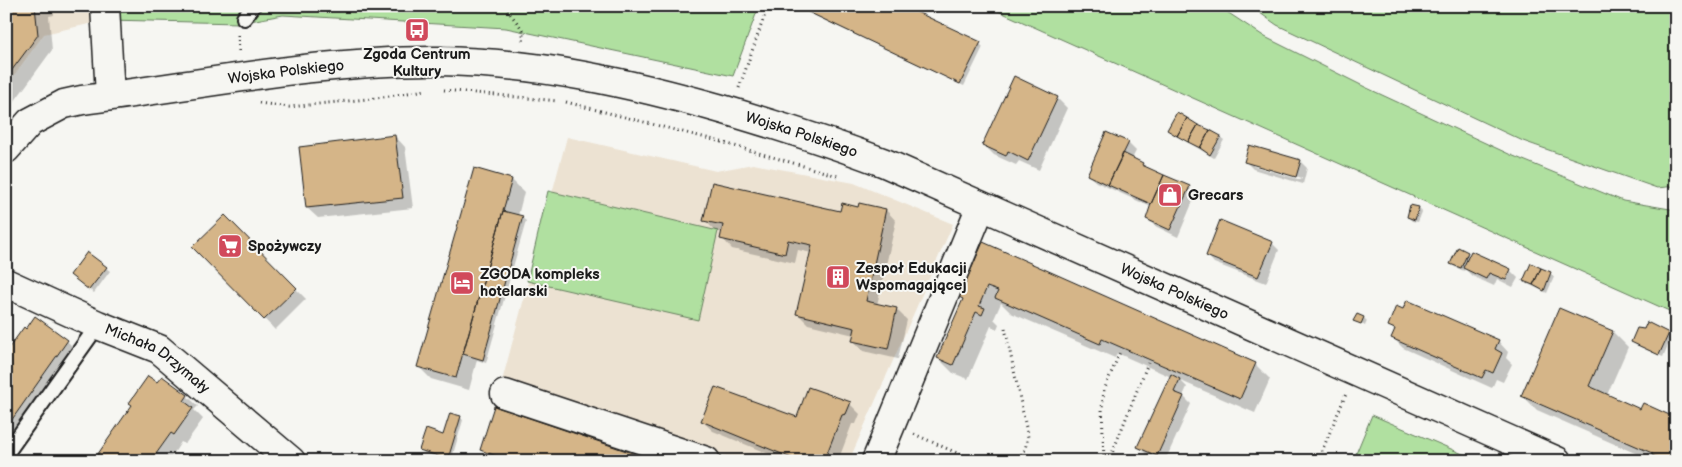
<svg xmlns="http://www.w3.org/2000/svg" width="1682" height="467" font-family="'Balsamiq Sans',sans-serif">
  <rect width="100%" height="100%" fill="#f6f6f2"/>
  <filter id="ink" filterUnits="userSpaceOnUse"><feTurbulence type="fractalNoise" baseFrequency=".02" numOctaves="2"/><feDisplacementMap in="SourceGraphic" scale="10" xChannelSelector="R" yChannelSelector="G"/><feConvolveMatrix kernelMatrix="1 2 1 2 8 2 1 2 1" color-interpolation-filters="sRGB"/></filter>
  <g filter="url(#ink)">
    <!-- built -->
    <path fill="#ece2d2" d="M6 6H106L107 20 44 34 6 86Z
      M567 137 716 171 753 164 854 183 953 224 849 461H740L604 415 501 385Z"/>
    <!-- green -->
    <path fill="#b0e0a0" stroke="#667e5e" d="M106 6H759L733 76 506 28 283 15 239 23 107 20Z
      M987 6H1218L1265 37 1367 88 1511 155 1623 201 1676 210V314Z
      M1250 6H1676V186L1657 188 1523 141 1277 25Z
      M548 191 718 231 698 320 527 281Z
      M1372 415 1479 461H1353Z"/>
    <!-- shadow -->
    <path fill="#0003" fill-rule="evenodd" d="M6 6H53L54 15 49 16 52 50 6 113Z
      M805 10 980 44 983 47 964 86 809 13Z
      M1057 98 1067 108 1039 170 1019 161 1016 165 994 155 984 145Z
      M1178 114 1220 137 1224 140 1214 158 1168 130Z
      M395 136 405 147 413 208 318 218 307 208Z
      M1128 143 1136 151 1132 159 1142 164 1147 169 1189 187 1196 194 1178 237 1155 226 1147 219 1151 207 1096 182 1088 175Z
      M1300 161 1307 168 1303 184 1253 169 1246 162ZM1253 163 1302 178 1301 180 1253 166Z
      M474 169 512 180 524 192 518 216 522 218 526 221 486 363 477 360 469 390 431 379 419 367Z
      M860 204 886 210 896 221 877 305 896 309 907 320 898 359 863 351 853 340 854 335 808 324 798 314 812 253 798 250 795 263 732 249 722 238 723 232 715 231 705 220 841 213 859 209Z
      M1419 208 1422 212 1418 222 1412 221 1408 217Z
      M225 217 306 299 275 330 194 247Z
      M1272 243 1279 250 1266 283 1214 263 1207 255Z
      M984 244 1255 364 1270 379 1255 413 1181 381 1187 387 1183 396 1191 404 1165 461H1161L1146 454 1139 447 1171 377 1117 353 1115 358 1011 313 1001 303 994 319 999 324 997 329 991 326 968 379 953 373 938 358 964 300 961 297Z
      M1467 253 1470 256 1510 270 1518 278 1513 287 1497 279 1494 286 1472 276 1465 269 1464 271 1455 267 1452 264Z
      M1531 265 1551 274 1554 277 1547 293 1528 284 1524 281Z
      M106 268 110 271 94 293 75 279Z
      M1560 309 1613 332 1628 347 1607 395 1676 461H1653L1537 410 1522 395Z
      M1364 318 1367 321 1365 326 1355 320Z
      M1389 325 1498 341 1508 352 1506 358 1512 364 1503 382 1496 379 1492 388 1403 348 1393 338 1395 331Z
      M1668 334 1671 338 1663 357 1636 345 1633 341Z
      M67 341 77 351 6 446V359Z
      M158 384 187 396 198 406 194 410 203 419 185 444 181 442 169 461H95Z
      M850 404 860 414 856 424H852L838 461H786L713 431 702 421 797 419Z
      M460 417 463 420 451 461 441 459 424 453 421 449 444 436Z
      M481 450 652 461H492Z
      M245 457 251 461H242Z"/>
    <!-- building -->
    <path fill="#d5b588" stroke="#1c1c1c" d="M6 6H35L38 35 6 78Z
      M806 6H904L981 42 960 84 804 10Z
      M1014 76 1058 97 1028 161 1008 151 1006 156 982 145Z
      M1177 112 1187 118 1177 136 1167 130Z
      M1187 118 1198 125 1188 142 1177 136Z
      M1198 125 1210 130 1200 148 1188 142Z
      M1210 130 1221 136 1210 155 1200 148Z
      M1106 132 1129 142 1108 185 1087 175Z
      M395 135 403 198 306 208 299 147Z
      M1249 145 1301 160 1296 177 1244 162Z
      M1123 153 1143 163 1142 165 1164 175 1151 204 1108 185Z
      M474 168 512 179 456 378 417 367Z
      M1164 175 1190 186 1170 230 1146 219 1151 204Z
      M712 182 840 211 842 203 858 207 859 203 886 209 866 301 897 308 888 349 852 341 855 328 796 314 812 245 788 240 785 254 720 239 723 225 703 221Z
      M1410 205 1419 207 1415 220 1407 217Z
      M503 211 523 216 483 360 463 354Z
      M225 215 297 288 264 320 192 247Z
      M1220 220 1273 242 1258 277 1206 256Z
      M983 242 1256 363 1240 399 1102 339 1100 344 995 298 998 291 987 287 979 306 985 308 982 315 976 312 953 365 937 358 963 299 959 297Z
      M1458 247 1468 252 1461 268 1450 264Z
      M1471 251 1511 269 1506 280 1489 273 1486 279 1463 268Z
      M87 252 107 267 89 290 70 275Z
      M1531 263 1541 268 1533 285 1523 281Z
      M1541 268 1551 272 1544 291 1533 285Z
      M1407 300 1499 340 1495 349 1502 353 1493 373 1486 370 1482 378 1391 338 1395 329 1388 326 1396 306 1403 309Z
      M1559 308 1613 331 1589 386 1640 409 1643 403 1676 418V461L1664 458 1663 460 1652 455V453L1521 396Z
      M1357 314 1364 317 1361 324 1353 321Z
      M35 316 68 340 6 428V357L8 354 6 352 24 327 26 329Z
      M1647 322 1669 333 1659 355 1631 342 1637 328 1644 329Z
      M1171 374 1180 379 1174 392 1184 396 1157 456 1137 447Z
      M148 376 157 382 162 376 188 395 184 401 193 408 174 435 171 433 151 461H93L132 405 129 403Z
      M715 387 797 417 808 387 851 402 846 414 842 415 824 461H799L701 421Z
      M494 406 656 461H510L480 450Z
      M450 413 461 416 448 459 419 450 426 429 443 435Z"/>
    <g fill="none" stroke-linecap="round" stroke-linejoin="round">
      <defs>
        <path id="lane" d="M244 18 253 6
          M6 454 98 325"/>
        <g id="street">
          <path d="M105 6 110 96"/>
          <path id="s1" d="M6 283 98 325 159 349 291 461"/>
          <path d="M505 394 706 461"/>
          <path d="M876 461 981 206"/>
        </g>
        <g id="secondary">
          <path id="s2" d="M6 149 30 122 64 104 82 100C200 85 319 60 438 61 536 62 631 83 725 110 779 126 833 143 885 163L1557 461"/>
        </g>
      </defs>
      <!-- lane casing -->
      <use href="#lane" stroke="#1c1c1c" stroke-width="18"/>
      <!-- street casing -->
      <use href="#street" stroke="#1c1c1c" stroke-width="31"/>
      <!-- secondary casing -->
      <use href="#secondary" stroke="#1c1c1c" stroke-width="31"/>
      <!-- path -->
      <path stroke="#1c1c1c" stroke-width="3" stroke-dasharray="1 4" stroke-linecap="butt" d="M504 6 523 30V41
        M238 35 239 52
        M739 88 768 6
        M444 90 558 101
        M566 102 714 140 838 176
        M259 103 289 107 377 98 426 90
        M6 182 12 175
        M1005 328 1028 437 1025 450 1015 461
        M1672 357 1676 362
        M914 434 975 461
        M1104 461 1102 408 1104 390 1120 352
        M1109 461 1148 363
        M1325 461 1322 451 1346 394"/>
      <!-- lane -->
      <use href="#lane" stroke="#f6f6f2" stroke-width="14"/>
      <!-- street -->
      <use href="#street" stroke="#f6f6f2" stroke-width="28"/>
      <!-- secondary -->
      <use href="#secondary" stroke="#f6f6f2" stroke-width="28"/>
    </g>
  </g>
  <!-- icons -->
  <defs>
    <symbol id="bus-square" viewBox="-11 -11 22 22"><rect x="-9" y="-9" width="18" height="18" rx="4" fill="#d1495b" stroke="#f6f6f2"/><path d="M-5-6H5V4H4V6H2V4H-2V6H-4V4H-5ZM-3.5-4V0h7V-4ZM-3.5 1.2v1.5H-2V1.2ZM2 1.2v1.5H3.5V1.2Z" fill="#fff"/></symbol>
    <symbol id="shop-square" viewBox="-11 -11 22 22"><rect x="-9" y="-9" width="18" height="18" rx="4" fill="#d1495b" stroke="#f6f6f2"/><path d="M-5-2.5h2.3a2.7 3.5 0 0 1 5.4 0H5L5.5 6h-11ZM-1.5-2.5h3a1.5 2.3 0 0 0-3 0Z" fill="#fff"/></symbol>
    <symbol id="supermarket-square" viewBox="-11 -11 22 22"><rect x="-9" y="-9" width="18" height="18" rx="4" fill="#d1495b" stroke="#f6f6f2"/><path d="M-6-5.5h2.5l.6 2H6L4.5 2H-2.5L-4.4-4H-6ZM-1.5 3.2a1.3 1.3 0 1 0 .1 0ZM3 3.2a1.3 1.3 0 1 0 .1 0Z" fill="#fff"/></symbol>
    <symbol id="building-square" viewBox="-11 -11 22 22"><rect x="-9" y="-9" width="18" height="18" rx="4" fill="#d1495b" stroke="#f6f6f2"/><path d="M-4-6H4V6H1V3H-1V6H-4ZM-2.5-4.3h1.7v1.8h-1.7ZM.8-4.3h1.7v1.8H.8ZM-2.5-1h1.7V.8h-1.7ZM.8-1h1.7V.8H.8Z" fill="#fff"/></symbol>
    <symbol id="hotel-square" viewBox="-11 -11 22 22"><rect x="-9" y="-9" width="18" height="18" rx="4" fill="#d1495b" stroke="#f6f6f2"/><path d="M-6-4.5h1.5V1H6V5H4.5V3h-9V5H-6ZM-4 0a1.8 1.8 0 1 1 3.6 0ZM.5 0V-2.5h3Q6-2.5 6 0Z" fill="#fff"/></symbol>
  </defs>
  <g fill-rule="evenodd">
    <use href="#bus-square" x="403" y="16" width="28" height="28"/>
    <use href="#shop-square" x="1156" y="181" width="28" height="28"/>
    <use href="#supermarket-square" x="216" y="232" width="28" height="28"/>
    <use href="#building-square" x="824" y="263" width="28" height="28"/>
    <use href="#hotel-square" x="448" y="269" width="28" height="28"/>
  </g>
  <g text-anchor="middle" dominant-baseline="central" stroke-width="4" stroke-linejoin="round" paint-order="stroke">
    <!-- poi labels -->
    <g font-size="15" font-weight="bold" fill="#1c1c1c" stroke="#f6f6f2" text-anchor="start">
      <text x="417" y="54" text-anchor="middle">Zgoda Centrum<tspan x="417" dy="17">Kultury</tspan></text>
      <text x="1188" y="195">Grecars</text>
      <text x="248" y="246">Spożywczy</text>
      <text x="856" y="268">Zespoł Edukacji<tspan x="856" dy="17">Wspomagającej</tspan></text>
      <text x="480" y="274">ZGODA kompleks<tspan x="480" dy="17">hotelarski</tspan></text>
    </g>
    <!-- street labels -->
    <g font-size="15" fill="#1c1c1c" stroke="#f6f6f2">
      <text stroke="none"><textPath href="#s2" startOffset="299">Wojska Polskiego</textPath></text>
      <text stroke="none"><textPath href="#s2" startOffset="824">Wojska Polskiego</textPath></text>
      <text stroke="none"><textPath href="#s2" startOffset="1229">Wojska Polskiego</textPath></text>
      <text stroke="none"><textPath href="#s1" startOffset="170">Michała Drzymały</textPath></text>
    </g>
  </g>
  <!-- margin -->
  <rect width="1682" height="467" fill="none" stroke="#f6f6f2" stroke-width="25"/>
  <rect x="12" y="12" width="1657" height="442" fill="none" stroke="#1c1c1c" stroke-width="2" filter="url(#ink)"/>
</svg>
